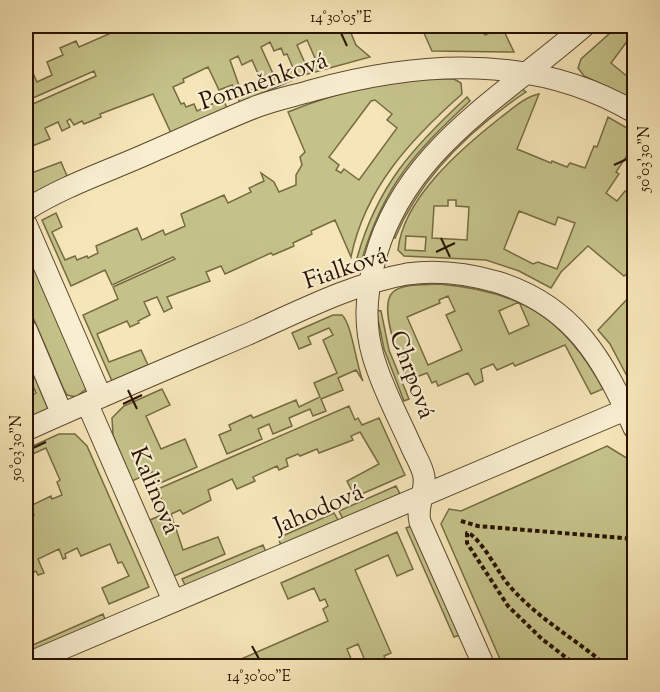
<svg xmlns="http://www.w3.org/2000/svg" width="660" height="692" font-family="'Sorts Mill Goudy',serif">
  <rect width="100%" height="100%" fill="#f5e5b7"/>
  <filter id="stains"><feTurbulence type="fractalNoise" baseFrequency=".00333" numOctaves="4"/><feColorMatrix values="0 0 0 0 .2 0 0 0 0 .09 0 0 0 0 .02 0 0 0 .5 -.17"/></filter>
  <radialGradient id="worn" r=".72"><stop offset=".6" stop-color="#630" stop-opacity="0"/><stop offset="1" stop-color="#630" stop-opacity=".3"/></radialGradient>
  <!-- green -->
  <path fill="#c4c289" stroke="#766a44" stroke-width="1.5" fill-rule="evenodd" d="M127 26H348L356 45 370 57 304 75 240 103 232 85 219 90 208 67 183 79 184 82 173 87 181 104 184 103 186 107 194 104 197 111 223 99 227 108 171 133 153 94 100 114 101 117 84 124 82 121 74 125 70 119 67 121 70 127 62 131 58 122 45 128 50 139 32 146 26 131V107L96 76 94 71 26 101V63L28 62 37 82 52 75 47 62 63 55 60 48 76 41 79 47ZM307 40 318 65 308 70 297 45ZM270 42 274 51 281 48 284 55 287 54 294 70 275 78 261 47ZM238 56 242 65 252 60 263 85 242 94 230 60Z
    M435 26H480L485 35 502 27 514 52 432 51 423 31Z
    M618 26H634V32L611 63 634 82V100L584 76 578 68 581 59Z
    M454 79 461 83 462 94C411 139 365 188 351 257L335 220 311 231 312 234 293 243 294 246 273 255 271 253 225 274 221 266 206 272 210 281 167 297 172 308 164 312 157 297 144 302 150 315 138 321 139 323 130 327 127 321 97 334 109 362 141 350 148 365 112 381 83 315 118 299 113 287 175 259 173 257 112 285 105 270 71 286 42 220 56 213 62 227 52 232 65 260 75 256 77 260 87 256 88 258 98 253 96 246 137 228 142 240 163 230 165 235 185 226 181 214 224 195 228 203 251 192 249 188 264 181 261 173 274 182 279 192 296 185V175L302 165 300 157 305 152 288 112C340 91 398 77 454 79ZM375 100 392 114 387 120 397 128 359 180 344 169 341 173 336 170 339 165 329 157 371 101Z
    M521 88 526 92C471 129 421 176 395 238L388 236 425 172Z
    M539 94 517 149 551 163 552 161 567 167 570 163 585 168 594 146 597 147 608 117 634 132V145L616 172 619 174 606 193 617 201 625 191 634 197V268L624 276 588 246 561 272 551 288 519 271 486 260 404 256 398 250C403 198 462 148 500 118 512 109 524 97 539 94ZM448 200H456V206L469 207 467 240 432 238 434 206H448ZM519 211 555 225 558 217 575 223 557 269 538 262 533 264 504 249ZM406 236 426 237 425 251 405 250Z
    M467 97 470 101C415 152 384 185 362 259L357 258C377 186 413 147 467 97Z
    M61 162 68 178 26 196V175Z
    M26 240 86 389 76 397 67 395 64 390 26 301Z
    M439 284C519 291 564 316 603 389L591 394 565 345 515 366 513 363 497 370 493 364 481 369 483 381 475 385 468 373 438 386 436 381 432 383 427 373 408 380C401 363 377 307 393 292 403 283 426 285 439 284ZM448 296 455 311 446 315 462 350 428 365 407 317 440 303 439 300ZM519 302 529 325 509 334 499 311Z
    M634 292V375L628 378 610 344 598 330Z
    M376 310 381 311 389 350 409 399 404 401 384 349Z
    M333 315H342C352 324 356 365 363 381L356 370 338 378 343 390 321 399 326 411 313 416 310 409 289 418 292 426 273 434 269 424 258 429 262 439 227 454 219 435 231 430 229 425 251 415 253 418 296 400 299 407 320 397 314 383 337 373 323 340 333 335 329 328 308 337 311 344 299 349 292 333Z
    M26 356 48 409 26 419V398L36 393 26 370Z
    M162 389 170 405 146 416 161 449 185 439 197 467 158 484 152 472 132 481 113 435 112 418 124 406Z
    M349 406 355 420 358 418 362 425 379 418 405 475 355 497 347 481 379 464 360 432 351 436 353 440 319 453 317 449 300 456 298 454 286 459 288 466 279 470 277 466 253 477 255 481 237 489 232 479 208 490 211 500 183 514 180 510 171 514 183 550 218 537 225 554 174 576 150 520 166 513 158 489Z
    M59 434H75L87 446 149 587 109 604 102 588 129 576 122 562 118 563 110 544 81 556 77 548 65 554 66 558 63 559 59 549 38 559 44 573 38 575 36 571 26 576V519L34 515 30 506 51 496 52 499 62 495 57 482 60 480 46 448 26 457V449Z
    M607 446 630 460 634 471V666H503L441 524 449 509 461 511Z
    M396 486 400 494 343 519 339 511Z
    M334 513 338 520 281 545 278 538Z
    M411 526 460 635 454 637 406 528Z
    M397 532 413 569 397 576 388 555 355 570 391 653 384 656 389 666H364L366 663 358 644 347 649 354 666H241L239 660 328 621 323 609 328 606 325 599 320 601 314 588 288 599 281 583Z
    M263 545 266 552 186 587 182 579Z
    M103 614 106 622 26 657V648Z"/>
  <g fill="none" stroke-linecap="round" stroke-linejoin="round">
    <defs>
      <path id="street" d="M26 210C63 186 109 171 149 153 184 138 218 122 253 108 272 100 294 96 314 90 422 60 535 54 634 112
        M26 224 101 397
        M26 329 62 414
        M87 403 173 600
        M26 430C99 397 173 366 246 335 298 312 351 284 407 274 436 270 469 274 497 282 574 306 603 359 634 428
        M26 664 634 406
        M484 666 420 522C416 506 426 493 424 477 423 468 416 457 412 448 399 418 382 388 373 356 364 325 366 298 373 267 399 152 502 98 584 26"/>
    </defs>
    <!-- street casing -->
    <use href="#street" stroke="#5c472e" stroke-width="23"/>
    <!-- path -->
    <path stroke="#291200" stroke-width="4" stroke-dasharray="4.5 3" stroke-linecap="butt" d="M461 521 478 526 634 539
      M577 666 542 639 508 606 467 543V533C479 535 498 572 507 583 535 617 574 638 607 666"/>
    <!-- street -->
    <use href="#street" stroke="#f8eed0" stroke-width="21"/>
  </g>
  <!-- ticks -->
  <path fill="none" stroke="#291200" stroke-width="2" d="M341 33 347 46M614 165 627 159M441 238 450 257M436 252 455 243M128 390 137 409M123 404 142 395M33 448 46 442M252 646 259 659"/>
  <g text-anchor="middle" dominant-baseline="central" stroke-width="4.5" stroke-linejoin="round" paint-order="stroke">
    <!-- street labels -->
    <g font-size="24" fill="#291200" stroke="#f8eed0">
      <text transform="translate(264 82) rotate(-19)">Pomněnková</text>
      <text transform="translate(346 269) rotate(-19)">Fialková</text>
      <text transform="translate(411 375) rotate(70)">Chrpová</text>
      <text transform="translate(154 491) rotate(67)">Kalinová</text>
      <text transform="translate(319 510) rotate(-23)">Jahodová</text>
    </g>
  </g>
  <!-- margin -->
  <rect width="660" height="692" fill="none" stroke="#f5e5b7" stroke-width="66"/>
  <rect x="33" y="33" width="594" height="626" fill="none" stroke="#291200" stroke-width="2"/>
  <g font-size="15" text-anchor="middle" fill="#291200">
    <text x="341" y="22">14°30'05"E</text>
    <text transform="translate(644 159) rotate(-90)" y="5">50°03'30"N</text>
    <text transform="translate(16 448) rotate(-90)" y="5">50°03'30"N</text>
    <text x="259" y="681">14°30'00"E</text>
  </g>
  <rect width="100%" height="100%" filter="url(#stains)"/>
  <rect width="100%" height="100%" fill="url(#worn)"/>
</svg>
